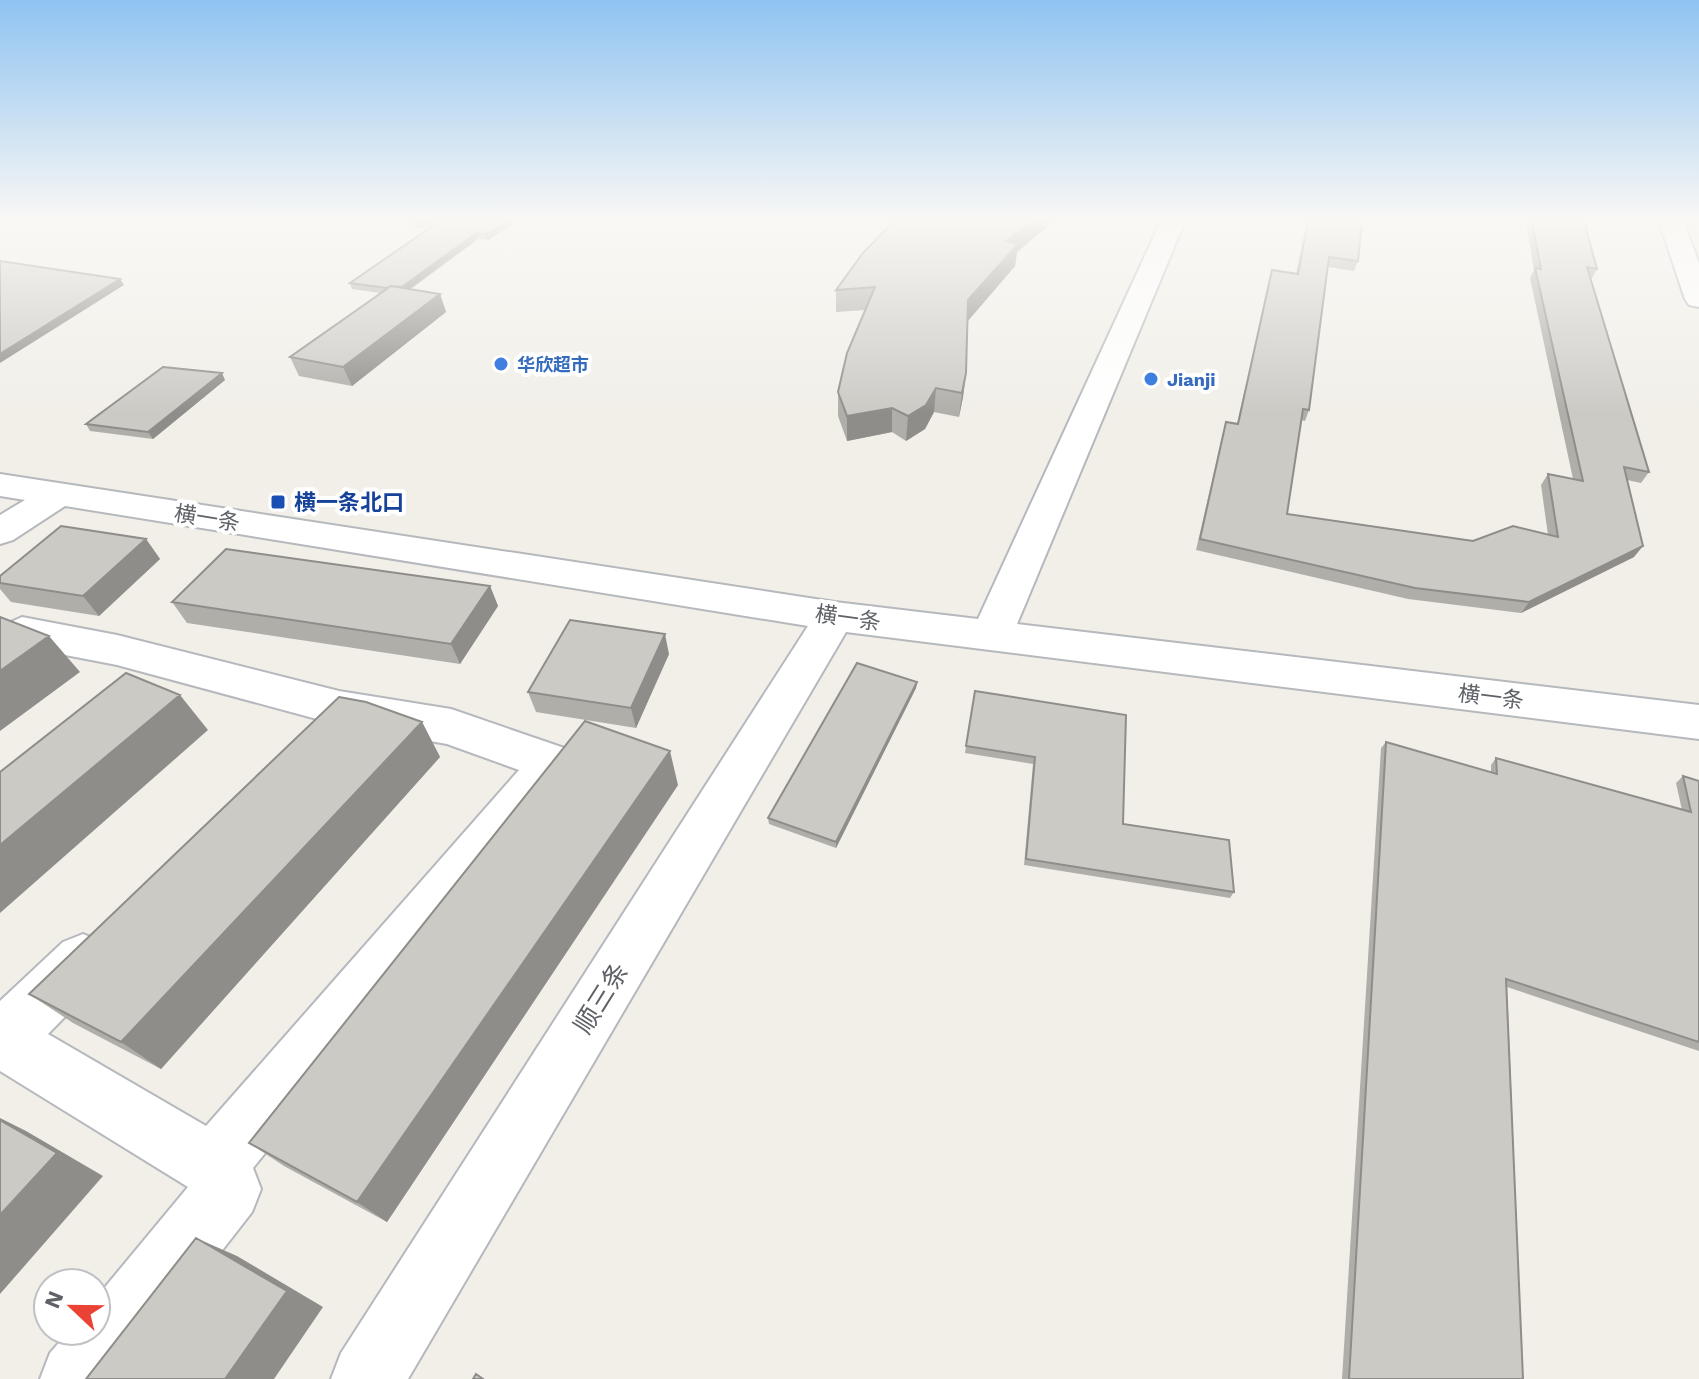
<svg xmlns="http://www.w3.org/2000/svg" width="1699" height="1379" font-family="'Work Sans','Noto Sans SC',sans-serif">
  <rect width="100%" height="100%" fill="#f1efe8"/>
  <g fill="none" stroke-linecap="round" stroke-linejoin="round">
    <defs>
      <path id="minor" d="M1161 221H1185L1017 624 1699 705V739L846 632 408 1379H331L341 1353 808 626 65 506 13 540 0 544V515L25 500 0 496V474L835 602 978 619Z
        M1659 221H1683L1699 263V307L1689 305 1685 299Z
        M22 617 117 635 339 691 451 709 570 750 577 763 570 776 253 1168 261 1189 252 1212 122 1379H40L50 1353 69 1331H96V1298L188 1187 0 1071V1001L63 942 83 934 103 942 111 960 103 978 48 1034 206 1126 519 770 447 744 339 725 117 665 29 648 15 659 0 663V627Z"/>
    </defs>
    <!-- minor casing -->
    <use href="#minor" stroke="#b5b8bc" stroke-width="4"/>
    <!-- minor -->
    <use href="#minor" fill="#fff" fill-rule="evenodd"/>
  </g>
  <!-- wall -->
  <path fill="#afaea9" d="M411 221H518L488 240 478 239 411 289 440 294 446 312 352 386 299 376 290 357 380 293 352 289 350 283 427 229 413 227Z
    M897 221H1054L1017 252 1015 266 968 321 966 373 963 397 959 417 934 412 925 429 906 441 892 432 847 441 838 416V392L865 310 836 312V290Z
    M1307 221H1362L1358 261 1354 271 1328 267 1309 410 1305 421 1301 420 1287 514 1473 541 1548 535 1541 485 1548 474 1573 479 1530 278 1534 270 1526 221H1584L1597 269 1592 278H1590L1649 472 1641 483 1627 480 1634 557 1521 613 1408 599 1196 550 1223 433 1226 422 1237 424 1272 270 1296 274Z
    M225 380 153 439 90 431 86 424Z
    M146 539 160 559 99 616 11 602 0 589V576Z
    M490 586 498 606 460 664 187 623 172 602Z
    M669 654 636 728 536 712 528 692Z
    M917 682 916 688 836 848 769 824 768 818Z
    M975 691 1123 824 1234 892 1230 898 1024 865 1033 764 965 753Z
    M422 722 440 757 161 1069 73 1023 29 994Z
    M1386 742 1491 772V765L1496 758 1682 810 1676 783 1683 776 1699 781V1051L1507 987 1523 1379H1342L1381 748Z
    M678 785 387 1222 284 1166 249 1143Z"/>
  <!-- shaded-wall -->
  <path fill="#8f8d8a" d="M507 221H518L488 240 486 234Z
    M1032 221H1054L1017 252 1015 266 966 323 968 300 1006 241Z
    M476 233 478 239 400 296 398 290Z
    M120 279 124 285 0 363V354Z
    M440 294 446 312 352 386 343 367Z
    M222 373 225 380 153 439 148 432Z
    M966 373 963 397 959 417 962 393Z
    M936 388 934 412 925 429 906 441 908 416Z
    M892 408V432L847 441V416Z
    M146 539 160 559 99 616 83 596Z
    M1643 546 1634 557 1521 613 1529 602Z
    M490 586 498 606 460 664 451 644Z
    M665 634 669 654 636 728 631 708Z
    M49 636 80 672 0 731V671Z
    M917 682 916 688 836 848V842Z
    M180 695 208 730 0 913V845Z
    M422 722 440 757 161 1069 121 1042Z
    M670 751 678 785 387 1222 357 1202Z
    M0 1118 26 1131 103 1176 0 1294Z
    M196 1238 237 1256 323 1307 274 1379H225Z"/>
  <!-- building -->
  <path fill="#cccac5" stroke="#8f8d8a" stroke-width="2" d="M411 221H507L486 234 476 233 402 287 391 286 387 288 350 283 434 225Z
    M897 221H1032L1006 241 1018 244 968 300 966 373 962 393 936 388 926 405 908 416 892 408 847 416 838 392 847 353 875 287 836 290 863 253 892 223Z
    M1308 221H1362L1358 261 1329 257 1309 410 1303 409 1287 514 1473 541 1513 526 1558 537 1548 474 1583 481 1535 268 1541 269 1532 221H1584L1597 269 1587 267 1649 472 1624 467 1643 546 1529 602 1415 588 1200 539 1226 422 1238 424 1272 270 1298 274Z
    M0 261 120 279 0 354Z
    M391 286 440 294 343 367 290 357Z
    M163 367 222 373 148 432 86 424Z
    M61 526 146 539 83 596 0 583V576Z
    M226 549 490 586 451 644 172 602Z
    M0 617 49 636 0 671Z
    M570 620 665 634 631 708 528 692Z
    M857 663 917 682 836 842 768 818Z
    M126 673 180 695 0 845V772Z
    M975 691 1126 715 1123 824 1229 840 1234 892 1026 859 1035 757 966 746Z
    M339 697 366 702 422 722 121 1042 29 994Z
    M585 721 670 751 357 1202 249 1143Z
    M1386 742 1497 774 1496 758 1691 812 1683 776 1699 781V1042L1506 979 1523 1379H1349Z
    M0 1120 57 1153 0 1215Z
    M196 1238 287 1291 225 1379H86Z
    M476 1374 483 1379H473Z"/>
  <!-- sky -->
  <linearGradient id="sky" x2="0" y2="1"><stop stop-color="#8fc3f1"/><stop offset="0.53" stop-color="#f9f8f5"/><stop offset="1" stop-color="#f9f8f5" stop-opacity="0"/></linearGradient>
  <rect width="1699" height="414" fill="url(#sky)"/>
  <!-- markers -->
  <g fill="#3f7fe0" stroke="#fff" stroke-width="3">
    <circle cx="501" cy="364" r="8"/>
    <circle cx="1151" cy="379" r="8"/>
  </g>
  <rect fill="#1a4fb4" stroke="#fff" stroke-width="3" x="270" y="494" width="16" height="16" rx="4"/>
  <g text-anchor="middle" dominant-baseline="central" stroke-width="8" stroke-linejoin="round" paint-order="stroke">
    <!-- far-shop labels -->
    <g font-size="18" font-weight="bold" fill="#366cbe" stroke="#fff" text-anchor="start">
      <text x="517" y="364">华欣超市</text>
      <text x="1167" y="379">Jianji</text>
    </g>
    <!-- transit labels -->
    <g font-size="22" font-weight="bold" fill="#164399" stroke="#fff" text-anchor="start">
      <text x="294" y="502">横一条北口</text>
    </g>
    <!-- street labels -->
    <g font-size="22" fill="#5f6368" stroke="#fff">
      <text transform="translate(207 518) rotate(9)">横一条</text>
      <text transform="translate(848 618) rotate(8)">横一条</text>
      <text transform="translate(1491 697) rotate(7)">横一条</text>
    </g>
    <!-- near-street labels -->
    <g font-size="26" fill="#5f6368" stroke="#fff">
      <text transform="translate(601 998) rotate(-58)">顺三条</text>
    </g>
  </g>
  <!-- north arrow -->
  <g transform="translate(72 1307) rotate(292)"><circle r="38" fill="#ffffff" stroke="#bfc1c3" stroke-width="2"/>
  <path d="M0-6L14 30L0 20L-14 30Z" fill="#ea4335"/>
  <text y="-12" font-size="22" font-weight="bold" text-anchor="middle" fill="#5f6368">N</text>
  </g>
</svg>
